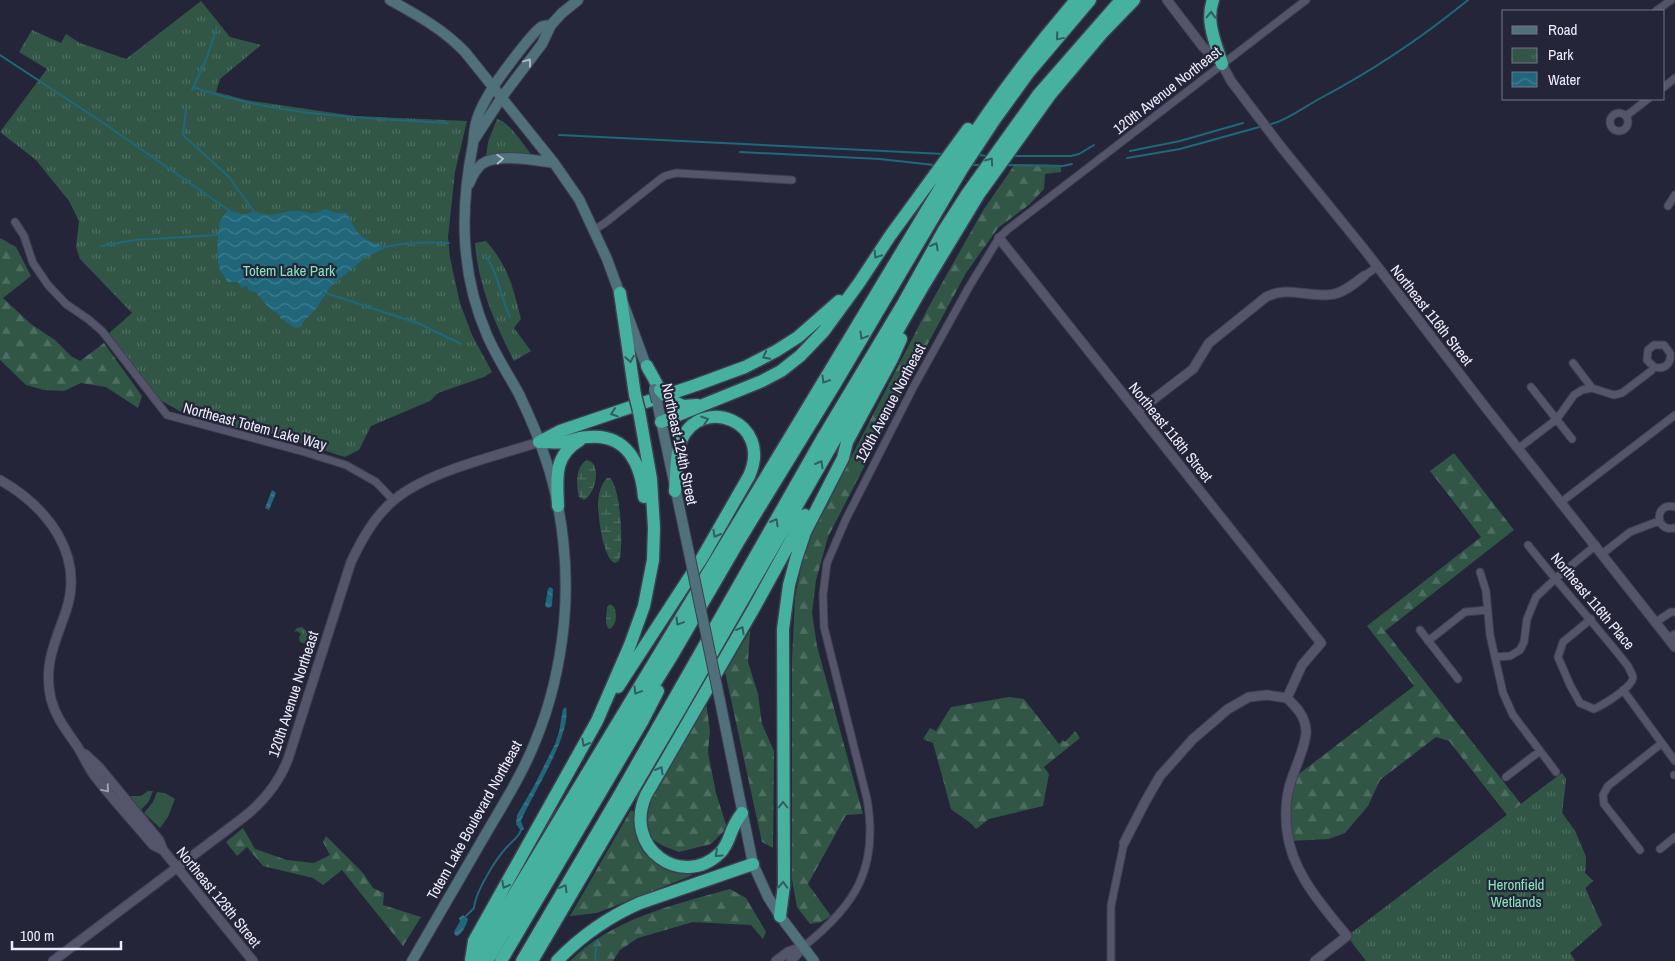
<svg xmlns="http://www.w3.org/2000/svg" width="1675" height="961" font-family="'Archivo Narrow',sans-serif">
  <defs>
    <pattern id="forest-firs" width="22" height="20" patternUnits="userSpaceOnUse" patternTransform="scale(1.25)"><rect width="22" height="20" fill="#315646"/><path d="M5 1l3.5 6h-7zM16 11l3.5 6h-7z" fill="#4f6e62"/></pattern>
    <pattern id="wetland-marsh" width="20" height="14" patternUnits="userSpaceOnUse" patternTransform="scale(1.25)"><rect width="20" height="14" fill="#315646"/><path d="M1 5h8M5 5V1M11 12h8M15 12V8" fill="none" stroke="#4f6e62"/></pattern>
    <pattern id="park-tufts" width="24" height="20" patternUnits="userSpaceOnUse" patternTransform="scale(1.25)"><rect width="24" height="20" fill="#315646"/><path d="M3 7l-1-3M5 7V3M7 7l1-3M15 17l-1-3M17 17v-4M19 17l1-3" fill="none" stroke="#4f6e62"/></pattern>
    <pattern id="water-waves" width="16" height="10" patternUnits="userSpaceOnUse" patternTransform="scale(1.25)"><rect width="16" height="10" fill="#20677b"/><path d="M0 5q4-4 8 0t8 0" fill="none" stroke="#417d8f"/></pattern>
  </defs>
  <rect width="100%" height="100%" fill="#252539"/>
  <!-- grass -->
  <path fill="#315646" d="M148 791H153L149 801 141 810 130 796H141Z
    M157 792 165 793 175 799 168 817 160 828 144 813 153 802Z"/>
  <!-- forest -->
  <path fill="url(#forest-firs)" d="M1015 164 1061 165V172L1045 174 1044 189 1030 204 998 228 966 273 918 362 828 537 816 580 812 613 817 646 863 814 846 815 808 884 831 916 821 922 810 924 797 907 792 880V659L795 598 803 557 813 531 928 308 982 212Z
    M0 238 16 247 31 276 3 298 31 324 55 340 71 356 80 361 104 343 142 396 138 408 106 387 81 383 64 391 44 390 26 385 0 360Z
    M1454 453 1514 530 1385 631 1521 804 1562 773 1566 779 1562 813 1575 831 1586 857 1585 873 1593 881 1585 888 1602 925 1570 953 1575 961H1449L1507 815 1449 741 1436 737 1380 780 1368 806 1345 833 1329 839 1289 841 1291 780 1414 686 1367 626 1481 537 1430 471Z
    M750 631 748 662 758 694 762 724 774 751 773 848 762 842 725 672Z
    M1009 697 1024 699 1059 744 1063 740 1065 742 1075 731 1080 738 1044 767 1049 774 1043 806 989 819 976 829C969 820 959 816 951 809L933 743 923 739 930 728 936 731 951 707Z
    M706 702 710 731 708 752 716 793 727 828 711 844 679 852 661 845 649 837C646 822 648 810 652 795Z
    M631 810 634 812C633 856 654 867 693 875L597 913 570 916Z
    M243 828 255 849 287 860 314 863 330 855 323 842 326 836 363 873 373 888 384 893 383 905 421 917 403 946 342 870 323 885 313 878 263 866 247 847 237 856 226 842Z
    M730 889 746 898 766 932 763 939 751 925 693 922 638 938 620 950 613 961H570C611 919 676 904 730 889Z"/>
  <!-- wetland -->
  <path fill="url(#wetland-marsh)" d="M587 460C603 463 595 495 584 500L579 497C576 485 575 467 587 460Z
    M607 478H610C621 489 623 543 620 557 619 562 618 561 615 563 603 559 598 516 598 504 598 496 601 483 607 478Z
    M610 604 614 607C617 614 617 624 610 629L608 628 606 623 607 607Z"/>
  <!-- park -->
  <path fill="url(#park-tufts)" d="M201 1 230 37 261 45 220 79 216 92 246 100 355 116 467 121 455 172 448 237 450 258 460 303 472 335 492 372 484 377 438 393 430 401 371 426 359 450 345 457 250 427 232 428 183 413 155 397 108 334 132 313 80 259 76 247 79 221 69 201 36 160 0 132 47 69 19 52 32 30 61 43 66 34 80 43 126 59Z
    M497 119C510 122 525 147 533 157L486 158 488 142Z
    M486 241C509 267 513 288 521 319L514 328 531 351 514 361C495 324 478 285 475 243Z
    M302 627 313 637 311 642 308 645 300 642 299 637 301 634 297 631 294 632 297 628Z
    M1562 773 1566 779 1562 813 1575 831 1586 857 1585 873 1593 881 1585 888 1602 925 1570 953 1575 961H1366L1347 936Z"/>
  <!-- water -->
  <path fill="url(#water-waves)" d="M325 209 337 213H347C355 231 361 241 382 245L383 249 366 257 330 287 315 310 303 322 301 327C291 330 289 321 281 319L278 313C270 311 262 301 258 293L248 290V287L246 286 242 288 238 282H226V278C224 276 222 274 221 272 216 264 217 230 220 222 222 217 225 213 229 210 239 214 244 216 254 211 271 220 281 210 298 211 310 212 312 216 325 209Z
    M272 490 276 493 269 510 265 508Z
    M550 587 553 589 552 606 548 608 545 606 548 589Z
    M566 707C572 735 532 794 521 821L524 829 521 831 516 824 517 815 534 786 555 744 559 732 563 709Z
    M463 915 468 919C467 924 462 934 457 936L455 935 454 932 460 921 459 918Z"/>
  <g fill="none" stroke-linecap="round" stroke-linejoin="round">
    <!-- stream -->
    <path stroke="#20677b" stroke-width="2" d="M0 55 102 122 230 211
      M193 87C276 116 362 118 448 123
      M192 90 206 60 217 27
      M186 109 183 135 229 177 255 213
      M1268 125C1287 120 1301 109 1319 99 1374 70 1419 40 1468 0
      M559 135 944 154
      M1130 151 1180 141 1243 123
      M740 152 880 159 934 165
      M976 155 989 156
      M1011 156H1071L1079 154 1094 145
      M1127 158 1180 149 1263 126
      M972 165H982
      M1007 165 1063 166 1072 164
      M101 246 135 240 218 235
      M382 248C403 242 427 242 449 243
      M485 255C499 274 500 297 510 317
      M323 292 420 324 461 344
      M466 916 474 908C475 893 495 860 506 848 511 842 519 837 521 830
      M596 961 595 957 597 941"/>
    <defs>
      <path id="minor" d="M1656 11 1671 0
        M1664 87 1675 78
        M1610 122a9 9 0 1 1 18 0a9 9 0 1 1-18 0Z
        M1626 116 1648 99
        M1668 206 1675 195
        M15 222 24 236 33 263 48 285 66 304 88 319 102 331 167 415 301 451 346 465 376 482 393 500
        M594 230 605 223 659 180 665 176 676 173 792 180
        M1364 276 1377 267
        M1573 363 1592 388
        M1531 387 1572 439
        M1519 448 1557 419 1574 395 1582 390 1592 388 1614 395 1622 393 1651 371 1654 367C1664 370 1672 364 1670 353L1664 345H1654L1648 350 1647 360 1654 367
        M1560 503 1675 415
        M1675 507C1654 501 1654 533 1675 528
        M1528 545C1560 586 1595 624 1628 666 1629 669 1632 673 1633 677 1633 687 1603 705 1594 709L1580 703 1570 685 1558 657 1563 642 1591 619
        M1602 554 1630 532 1659 521
        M1480 572 1486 591 1490 635 1503 693 1513 715 1556 772
        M1656 622 1671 612H1675
        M1420 630 1458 679
        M1668 638 1675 634
        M1428 641 1465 612 1487 610
        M1495 657 1510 656 1520 650 1524 642 1527 619 1536 597 1555 579 1596 545
        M1623 690 1675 761
        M1674 775H1675
        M1506 777 1540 751
        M1660 849 1675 837
        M1640 850 1604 804 1603 795 1608 786 1662 743
        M803 947C856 905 879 868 867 799L824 627 823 595 827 563 846 519 914 386 969 287 999 238 1007 230 1306 0
        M1111 961V906L1124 843"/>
      <path id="tertiary" d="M1167 0 1203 47 1222 64 1231 81 1282 148 1364 249 1486 408 1675 647
        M999 238 1321 643 1302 665 1287 698
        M1137 412 1193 369 1209 343 1266 297C1289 285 1310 299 1334 294 1345 292 1355 283 1364 276
        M0 480C47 507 85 554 66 611 55 643 43 665 51 699 56 719 68 732 79 749 84 757 88 767 94 775 112 799 134 822 153 845L163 850
        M1287 698C1297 708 1305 716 1306 730 1307 742 1296 766 1292 778 1286 794 1285 814 1287 831 1292 873 1322 905 1347 936L1315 961
        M85 754 99 767 159 840 163 850 253 961
        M1124 843 1145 802 1160 776 1193 739 1228 709 1249 697 1267 695 1287 698
        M53 961 244 817C264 801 279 783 288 759L351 562C362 539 374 517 394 500 428 471 497 456 539 442
        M776 961 788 952 803 947
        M791 961 803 947"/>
      <path id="secondary" d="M390 0C417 15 443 29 465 52L554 163 579 199 607 259 648 371
        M474 140 502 97 542 44 551 25 562 13 578 0
        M469 184C472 177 475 169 482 164 497 153 536 160 554 163
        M657 402 689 553
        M720 701 753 864 768 897 780 916 814 961
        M412 961C436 919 460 878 484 837 502 806 522 775 535 742 551 704 560 663 564 623 569 570 563 511 546 460 539 438 529 415 519 394 508 374 496 356 487 335 460 273 460 209 473 144 474 135 474 128 477 119 483 101 494 85 505 70 511 62 534 31 541 27 544 25 548 26 551 25"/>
      <path id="motorway" d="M1213 0C1205 21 1216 44 1222 64
        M620 293 635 395
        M647 366 660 390
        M670 400 683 406 697 405
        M661 422 762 381 781 371 800 356 824 331 859 283 890 236 968 129
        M539 442 560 431 696 385 745 367 776 351 798 337 839 301
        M542 442C549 442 558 443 565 442 573 440 580 437 588 437 627 433 641 464 644 497
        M558 506C557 478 553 456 580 440
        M618 687 702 558 749 476C774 421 700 394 681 441 675 455 677 475 675 491
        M742 813C739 817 736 821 734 826 729 836 728 845 720 853 682 890 622 848 646 795L754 608 805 515
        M780 916 784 885 783 629 789 585 796 559 805 532 843 458 847 442 892 359 901 339
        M471 960 474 941 597 721 630 645 644 606 653 560 654 528 651 479 639 411
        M474 961 960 155C995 100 1034 49 1076 0
        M487 961 572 817 673 654 740 539 835 384 962 169 995 119 1029 72 1090 0
        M501 961 642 722 658 691
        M522 961 620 794 822 439 904 302 944 230 967 194 1038 95 1121 0
        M532 961 679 711 922 288 979 194 1050 95 1103 32 1134 0
        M557 961C581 936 608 917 640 903L753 864"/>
    </defs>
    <!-- minor casing -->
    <use href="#minor" stroke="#3f3f4f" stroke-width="9"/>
    <!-- tertiary casing -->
    <use href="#tertiary" stroke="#3f3f4f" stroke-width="11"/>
    <!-- secondary casing -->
    <use href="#secondary" stroke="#3f3f4f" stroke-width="12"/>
    <!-- motorway casing -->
    <use href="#motorway" stroke="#3f3f4f" stroke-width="15"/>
    <!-- minor -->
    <use href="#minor" stroke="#54556b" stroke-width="7"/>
    <!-- tertiary -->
    <use href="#tertiary" stroke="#54556b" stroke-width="9"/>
    <!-- secondary -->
    <use href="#secondary" stroke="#50717b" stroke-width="10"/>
    <!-- motorway -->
    <use href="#motorway" stroke="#46b19f" stroke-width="12"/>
    <defs>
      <path id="secondary-bridge" d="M654 389 657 402
        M689 553 720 701"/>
      <path id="motorway-bridge" d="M660 390 670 400
        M635 395 639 411"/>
    </defs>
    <!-- secondary-bridge casing -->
    <use href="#secondary-bridge" stroke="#3f3f4f" stroke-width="12" stroke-linecap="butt"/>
    <!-- motorway-bridge casing -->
    <use href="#motorway-bridge" stroke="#3f3f4f" stroke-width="15" stroke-linecap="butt"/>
    <!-- secondary-bridge -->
    <use href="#secondary-bridge" stroke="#50717b" stroke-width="10"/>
    <!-- motorway-bridge -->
    <use href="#motorway-bridge" stroke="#46b19f" stroke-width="12"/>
  </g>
  <!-- one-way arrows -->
  <defs><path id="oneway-chevron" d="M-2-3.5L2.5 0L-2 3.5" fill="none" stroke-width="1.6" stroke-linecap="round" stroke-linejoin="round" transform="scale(1.25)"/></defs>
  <g stroke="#325d62">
    <use href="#oneway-chevron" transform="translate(1211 15) rotate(-88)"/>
    <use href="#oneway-chevron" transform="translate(1059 37) rotate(130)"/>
    <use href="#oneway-chevron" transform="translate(990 161) rotate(-55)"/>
    <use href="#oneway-chevron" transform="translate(935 246) rotate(-61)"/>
    <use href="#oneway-chevron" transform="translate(877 255) rotate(123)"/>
    <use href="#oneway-chevron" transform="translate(863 336) rotate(121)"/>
    <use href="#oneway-chevron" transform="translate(766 356) rotate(153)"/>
    <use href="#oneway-chevron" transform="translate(630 359) rotate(81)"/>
    <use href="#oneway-chevron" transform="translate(825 380) rotate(121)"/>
    <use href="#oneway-chevron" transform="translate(614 413) rotate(162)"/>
    <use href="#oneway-chevron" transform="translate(705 420) rotate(-19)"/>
    <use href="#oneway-chevron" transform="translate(820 464) rotate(-60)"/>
    <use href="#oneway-chevron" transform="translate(775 522) rotate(-60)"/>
    <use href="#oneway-chevron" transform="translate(716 534) rotate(120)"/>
    <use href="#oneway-chevron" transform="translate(679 622) rotate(121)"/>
    <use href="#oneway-chevron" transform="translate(741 630) rotate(-60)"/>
    <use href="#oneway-chevron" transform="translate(637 691) rotate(121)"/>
    <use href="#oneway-chevron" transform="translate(585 743) rotate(119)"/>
    <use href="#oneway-chevron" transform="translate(660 770) rotate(-60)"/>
    <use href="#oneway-chevron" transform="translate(783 805) rotate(-90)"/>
    <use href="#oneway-chevron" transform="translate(718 854) rotate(138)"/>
    <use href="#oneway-chevron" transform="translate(505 885) rotate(119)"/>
    <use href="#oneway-chevron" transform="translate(783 885) rotate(-87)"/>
    <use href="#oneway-chevron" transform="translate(564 888) rotate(-60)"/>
  </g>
  <g stroke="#aebbc7">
    <use href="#oneway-chevron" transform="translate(528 62) rotate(-53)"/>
    <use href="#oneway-chevron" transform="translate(500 159) rotate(-3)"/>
  </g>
  <use stroke="#a0a0b2" href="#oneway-chevron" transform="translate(106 789) rotate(50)"/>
  <g text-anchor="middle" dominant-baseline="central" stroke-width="4.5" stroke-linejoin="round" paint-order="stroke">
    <!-- street labels -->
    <g font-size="15" fill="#ececfa" stroke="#252539">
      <text transform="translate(1167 90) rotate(-38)">120th Avenue Northeast</text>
      <text transform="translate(1432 315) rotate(52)">Northeast 116th Street</text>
      <text transform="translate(890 403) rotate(-62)">120th Avenue Northeast</text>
      <text transform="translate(255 426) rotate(15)">Northeast Totem Lake Way</text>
      <text transform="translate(1171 432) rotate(51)">Northeast 118th Street</text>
      <text transform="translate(680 444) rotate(78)">Northeast 124th Street</text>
      <text transform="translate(1593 601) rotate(50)">Northeast 116th Place</text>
      <text transform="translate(293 694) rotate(-72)">120th Avenue Northeast</text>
      <text transform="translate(474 820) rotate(-61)">Totem Lake Boulevard Northeast</text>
      <text transform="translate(219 897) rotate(51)">Northeast 128th Street</text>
    </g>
    <!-- park labels -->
    <g font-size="15" fill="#87e3bb" stroke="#252539">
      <text x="289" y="270">Totem Lake Park</text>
      <text x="1516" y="884">Heronfield<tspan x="1516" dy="17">Wetlands</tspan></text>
    </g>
  </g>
  <!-- legend -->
  <rect x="1502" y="10" width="162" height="90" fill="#252539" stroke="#757586"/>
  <rect x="1512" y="26" width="25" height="8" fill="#50717b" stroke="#757586"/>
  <text x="1548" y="35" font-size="15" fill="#ececfa">Road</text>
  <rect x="1512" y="48" width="25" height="15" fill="url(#park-tufts)" stroke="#757586"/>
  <text x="1548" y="60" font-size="15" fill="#ececfa">Park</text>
  <rect x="1512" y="72" width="25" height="15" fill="url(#water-waves)" stroke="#757586"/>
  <text x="1548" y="85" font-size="15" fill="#ececfa">Water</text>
  <!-- scale -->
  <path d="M12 941v8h109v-8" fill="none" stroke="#ececfa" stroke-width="2.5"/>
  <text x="20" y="941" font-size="15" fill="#ececfa" stroke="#252539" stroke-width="4" paint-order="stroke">100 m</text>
</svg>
